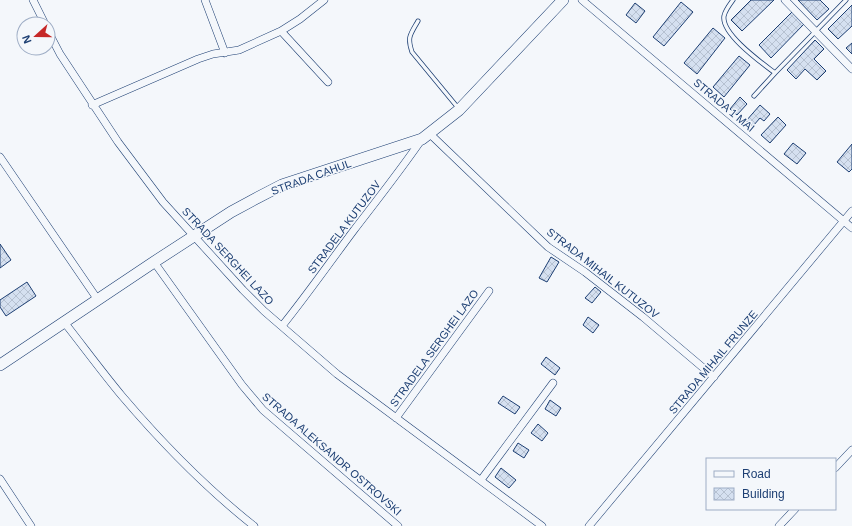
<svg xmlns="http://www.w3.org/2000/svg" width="852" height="526" font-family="Arial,sans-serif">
  <defs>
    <pattern id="building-cross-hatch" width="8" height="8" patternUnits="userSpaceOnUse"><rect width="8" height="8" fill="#d5e0f0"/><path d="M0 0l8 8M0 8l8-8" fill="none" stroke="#b6c1d1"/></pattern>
  </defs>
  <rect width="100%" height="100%" fill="#f4f7fb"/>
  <!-- building -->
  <path fill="url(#building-cross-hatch)" stroke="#1d3f73" d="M751 0H774L742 31 731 20Z
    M798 0H820L829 9 817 20Z
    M681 2 693 12 664 46 653 37Z
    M635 3 645 11 636 23 626 15Z
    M852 5V26L838 39 828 29Z
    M792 12 804 24 771 58 759 45Z
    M713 28 725 38 697 74 684 63Z
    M815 40 824 49 814 59 826 71 817 80 805 69 796 79 787 70Z
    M852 43V54L846 48Z
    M739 56 750 65 724 97 713 87Z
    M740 97 747 104 737 115 730 109Z
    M760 105 770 114 764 121 760 118 753 126 746 121Z
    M778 117 786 125 770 143 761 135Z
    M793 143 806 153 797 164 784 154Z
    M852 144V169L849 172 837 162Z
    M0 244 11 260 0 268Z
    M551 257 559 262 547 282 539 278Z
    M27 282 36 296 6 316 0 307V300Z
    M595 287 601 292 592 303 585 298Z
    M588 317 599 325 593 333 583 325Z
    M546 357 560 368 555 375 541 364Z
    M503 396 520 407 515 414 498 403Z
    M550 400 561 408 556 416 545 409Z
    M538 424 548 433 542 441 531 433Z
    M518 443 529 450 524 458 513 451Z
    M501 468 516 480 509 488 495 477Z"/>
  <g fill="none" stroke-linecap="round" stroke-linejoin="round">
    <defs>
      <path id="service" d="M733 0C730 4 725 11 724 16 721 34 762 63 775 73
        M418 21C410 35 407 37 412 52L459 109
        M754 96 775 73 846 0"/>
      <path id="minor" d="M33 0 45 24
        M205 0 225 53
        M582 0 852 228
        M785 0 852 69
        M48 31 60 54 118 142 163 202 243 290 264 311 337 374 542 526
        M281 31 328 82
        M92 105 198 59 213 54 239 50 281 31 300 19 324 0
        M430 134 548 247 585 272 643 317 714 377
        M0 157 98 300
        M154 262 242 385 263 410 398 526
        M64 322C83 346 102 372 122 396 162 443 206 488 254 526
        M282 326C307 295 330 262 354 230 377 200 400 171 422 139
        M396 418 489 291
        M835 468 852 450
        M0 479 31 526
        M481 480 553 383
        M589 526 852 211
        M779 526 795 509"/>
      <path id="primary" d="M0 365 154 262 231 212 255 199 282 185 422 139 459 110 563 0"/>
    </defs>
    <!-- service casing -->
    <use href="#service" stroke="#1d3f73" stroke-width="5"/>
    <!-- minor casing -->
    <use href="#minor" stroke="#1d3f73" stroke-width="8"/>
    <!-- primary casing -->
    <use href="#primary" stroke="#1d3f73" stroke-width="12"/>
    <!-- service -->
    <use href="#service" stroke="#f4f7fb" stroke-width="3.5"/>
    <!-- minor -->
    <use href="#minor" stroke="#f4f7fb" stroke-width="7"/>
    <!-- primary -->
    <use href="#primary" stroke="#f4f7fb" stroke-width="11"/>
  </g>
  <g text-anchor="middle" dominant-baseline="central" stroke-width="3" stroke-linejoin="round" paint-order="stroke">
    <!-- street labels -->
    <g font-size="11" fill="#1d3f73" stroke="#f4f7fb">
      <text transform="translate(724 105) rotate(40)">STRADA 1 MAI</text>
      <text transform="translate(311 177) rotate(-20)">STRADA CAHUL</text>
      <text transform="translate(344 227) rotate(-53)">STRADELA KUTUZOV</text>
      <text transform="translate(228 256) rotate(47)">STRADA SERGHEI LAZO</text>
      <text transform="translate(603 273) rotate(38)">STRADA MIHAIL KUTUZOV</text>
      <text transform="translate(434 348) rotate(-54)">STRADELA SERGHEI LAZO</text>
      <text transform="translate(713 362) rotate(-50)">STRADA MIHAIL FRUNZE</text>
      <text transform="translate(332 454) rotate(41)">STRADA ALEKSANDR OSTROVSKI</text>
    </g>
  </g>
  <!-- legend -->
  <rect x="706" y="458" width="130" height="52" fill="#f4f7fb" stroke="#9eadc5"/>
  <rect x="714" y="471" width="20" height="6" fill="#f4f7fb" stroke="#9eadc5"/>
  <text x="742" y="478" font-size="12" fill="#1d3f73">Road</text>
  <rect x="714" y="488" width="20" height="12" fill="url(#building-cross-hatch)" stroke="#9eadc5"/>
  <text x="742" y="498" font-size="12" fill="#1d3f73">Building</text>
  <!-- north arrow -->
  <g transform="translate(36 36) rotate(249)"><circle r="19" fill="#f4f7fb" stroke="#9eadc5"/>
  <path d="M0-3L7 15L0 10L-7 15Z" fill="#c62828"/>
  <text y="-6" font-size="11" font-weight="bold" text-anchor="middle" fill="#1d3f73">N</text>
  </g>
</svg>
